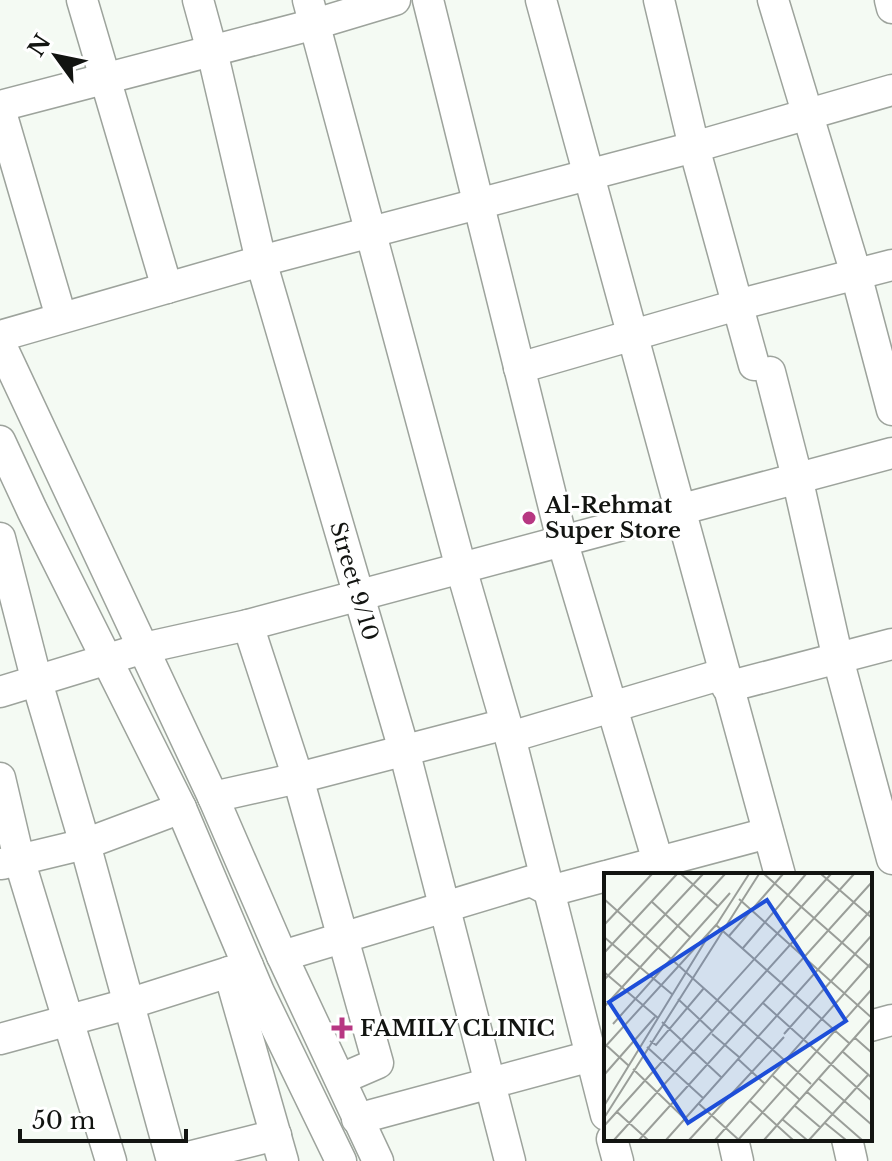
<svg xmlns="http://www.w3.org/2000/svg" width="892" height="1161" font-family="'Libre Baskerville',serif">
  <rect width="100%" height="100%" fill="#f4faf3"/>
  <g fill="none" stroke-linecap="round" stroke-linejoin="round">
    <defs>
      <g id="minor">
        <path d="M82 0 167 288"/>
        <path id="s1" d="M198 0 212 51 261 261 404 750 510 1161"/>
        <path d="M308 0 461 568 510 737 606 1115"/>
        <path d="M428 0 562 540 662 875"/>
        <path d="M541 0 780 875"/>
        <path d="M659 0 694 147 754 365"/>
        <path d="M773 0 856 274 892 410"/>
        <path d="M890 0 892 8"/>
        <path d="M0 106 315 24 395 0"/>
        <path d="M0 109 61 317"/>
        <path d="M0 336 261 261 694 147 892 90"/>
        <path d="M0 343 213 797 282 956 378 1161"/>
        <path d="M519 368 737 305 892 265"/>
        <path d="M770 372 797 477 837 655 892 859"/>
        <path d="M0 441 32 510 181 808 259 992 341 1161"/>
        <path d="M0 538 37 682 85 844 172 1161 276 1135"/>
        <path d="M248 625 298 778 378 1063 341 1079"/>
        <path d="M727 687 892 644"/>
        <path d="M0 692 144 648 248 625 892 453"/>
        <path d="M510 737 723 674"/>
        <path d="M0 778 19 859 111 1161"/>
        <path d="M213 797 298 778 506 724"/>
        <path d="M2 864 85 844 181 808"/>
        <path d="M610 875 768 833"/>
        <path d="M282 956 531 881 550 891 606 876"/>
        <path d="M229 972 283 1161"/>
        <path d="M870 1026 892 1020"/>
        <path d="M0 1039 128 1004 248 966"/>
        <path d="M357 1119 606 1052"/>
        <path d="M612 1139 618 1161"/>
        <path d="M733 1139 738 1161"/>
        <path d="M847 1139 852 1161"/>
      </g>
    </defs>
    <!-- minor casing -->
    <use href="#minor" stroke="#9da39c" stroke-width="33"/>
    <!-- minor -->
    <use href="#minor" stroke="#fff" stroke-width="30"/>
  </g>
  <!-- markers -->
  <g fill="#b73782" stroke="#fff" stroke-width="3">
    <circle cx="529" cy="518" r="8"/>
    <path d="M338 1016h8v8h8v8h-8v8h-8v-8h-8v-8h8z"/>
  </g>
  <g text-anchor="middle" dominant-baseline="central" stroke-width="6" stroke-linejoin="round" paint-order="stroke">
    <!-- poi labels -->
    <g font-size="22" font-weight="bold" fill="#121411" stroke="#fff" text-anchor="start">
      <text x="545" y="505">Al-Rehmat<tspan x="545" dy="25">Super Store</tspan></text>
      <text x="360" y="1028">FAMILY CLINIC</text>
    </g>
    <!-- street labels -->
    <g font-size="22" fill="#121411" stroke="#fff">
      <text stroke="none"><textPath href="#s1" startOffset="602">Street 9/10</textPath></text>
    </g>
  </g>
  <!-- overview -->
  <g transform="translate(604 873)">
    <rect width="268" height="268" fill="#f4faf3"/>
    <path fill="none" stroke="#9a9e99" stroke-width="2" d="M77 1 115 34M160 1 268 96M217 1 268 45M0 26 207 211M135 26 268 145 160 267M47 28 87 65M0 52 48 1M111 54 145 1M125 63 179 1M0 64 69 122M139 75 202 1M0 80 73 1M0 99 54 145M0 107 99 1M74 126 109 159M159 130 268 228M0 134 121 1M58 149 118 205M9 151 126 20M108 161 135 184M180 161 268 62M250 164 268 180M46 168 52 172 100 115M2 172 25 193M43 174 99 225M0 175 112 52 245 170M238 178 268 205M134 186 161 211M29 196 80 245M0 202 51 144M169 203 195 226M214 205 268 252M202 218 258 267M146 228 189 267M94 230 135 267M190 232 217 255M0 233 105 62M12 238 44 267M0 245 155 1M178 246 203 267M221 250 242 267M0 253 227 1M10 267 250 1M35 267 268 9M62 267 268 36M85 267 180 164M111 267 268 89M134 267 268 116M205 267 264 202"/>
    <path fill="#1d4ed8" fill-opacity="0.15" stroke="#1d4ed8" stroke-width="4" d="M163 27 242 148 84 250 5 129Z"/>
    <rect width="268" height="268" fill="none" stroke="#121411" stroke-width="4"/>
  </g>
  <!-- north arrow -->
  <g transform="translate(56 56) rotate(303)" stroke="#ffffff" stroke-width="6" paint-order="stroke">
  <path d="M0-6L14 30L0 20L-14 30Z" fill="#121411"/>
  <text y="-12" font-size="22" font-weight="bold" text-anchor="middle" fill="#121411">N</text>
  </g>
  <!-- scale -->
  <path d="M20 1129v12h166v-12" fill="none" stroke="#121411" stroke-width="4"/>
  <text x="32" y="1129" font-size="24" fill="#121411" stroke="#ffffff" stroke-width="6" paint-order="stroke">50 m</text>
</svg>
